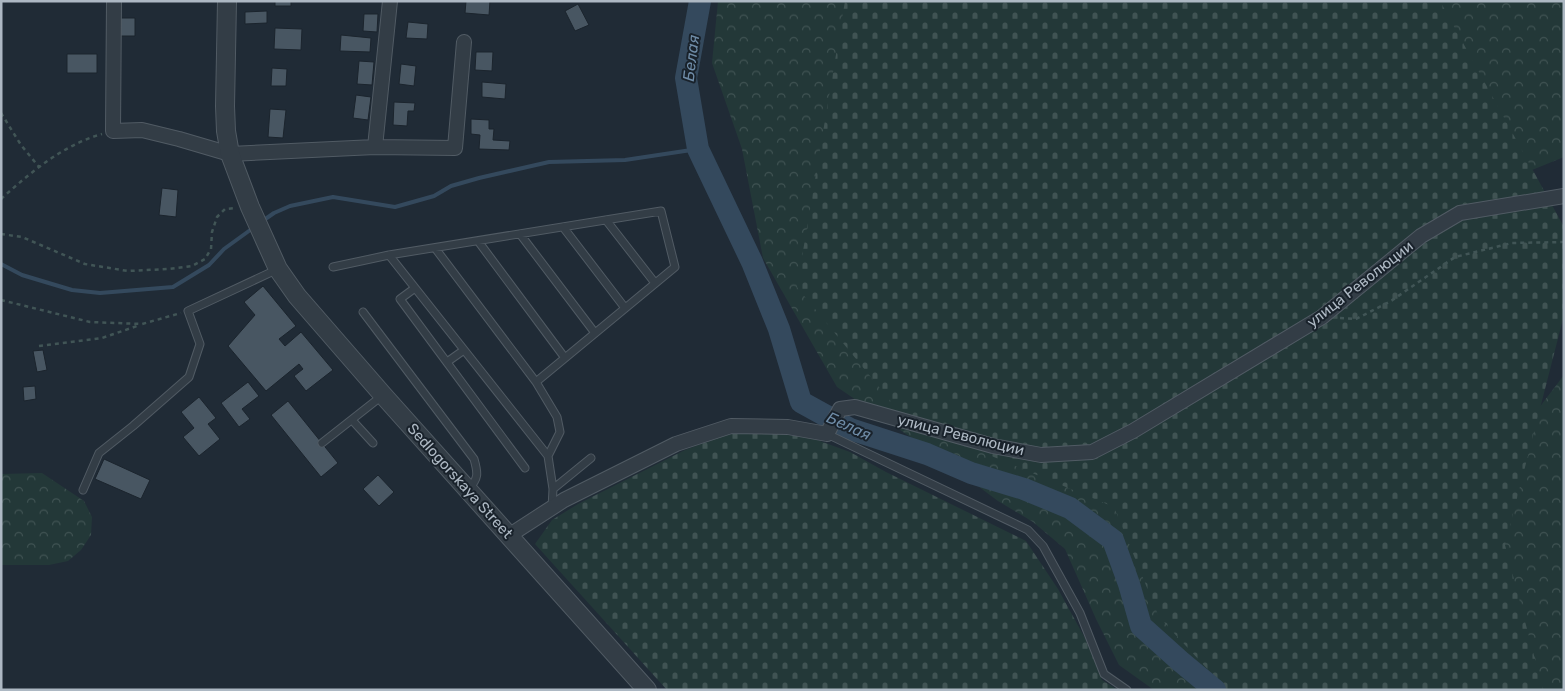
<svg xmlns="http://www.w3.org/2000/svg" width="1565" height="691" font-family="Rubik,sans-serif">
  <defs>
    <pattern id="forest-crowns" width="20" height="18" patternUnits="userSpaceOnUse" patternTransform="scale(1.25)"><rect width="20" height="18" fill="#233838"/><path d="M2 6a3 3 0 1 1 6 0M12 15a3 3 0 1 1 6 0" fill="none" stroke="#405353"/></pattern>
    <pattern id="cemetery-stones" width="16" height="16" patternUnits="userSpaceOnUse" patternTransform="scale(1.25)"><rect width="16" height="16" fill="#233838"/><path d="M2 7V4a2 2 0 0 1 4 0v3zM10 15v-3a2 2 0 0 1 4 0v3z" fill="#405353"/></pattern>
  </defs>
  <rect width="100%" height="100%" fill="#202b36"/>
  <!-- forest -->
  <path fill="url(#forest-crowns)" d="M718 1H1564V157L1407 221 1513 442 1564 375V690H1154L1119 665 1096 619 1065 549 1033 522 998 501 928 449 837 387 763 258 742 149 712 63Z
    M42 473 84 501 92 517 91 535 81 550 68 561 49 565H1V474Z"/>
  <!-- cemetery -->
  <path fill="url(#cemetery-stones)" d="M845 1H1440L1564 227V315L1505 545 1543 690H1227L1159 617 1114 507 907 421 797 287Z
    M730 433H770L809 437 850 452 886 472 1026 541 1058 589 1086 640 1102 680 1118 690H667L535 544 552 520 578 504 685 450Z"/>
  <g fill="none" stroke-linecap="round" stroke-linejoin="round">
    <!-- stream -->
    <path stroke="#34495d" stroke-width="4" d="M261 222 274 213 290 206 333 197 395 207 434 196 451 186 479 178 549 162 625 160 698 149
      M1 264 22 275 72 290 100 293 173 287 209 265 224 249 253 228"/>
    <!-- river -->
    <path stroke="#34495d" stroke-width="22" d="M700 1 686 78 698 149 752 262 779 329 801 402 850 429 927 454 971 473 1024 489 1070 508 1113 540 1129 584 1141 626 1180 661 1215 690"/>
  </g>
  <!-- building -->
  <path fill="#485662" stroke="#1b242d" d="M275 1H291V6H275Z
    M466 1H490L489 15 465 13Z
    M578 4 589 25 575 31 565 11Z
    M267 11V23L245 24V12Z
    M364 14H378L377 32 363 31Z
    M119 18H135V36H120Z
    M408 22 428 24 427 39 406 38Z
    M275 28 302 29 301 50 274 49Z
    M341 35 371 38 370 52 340 51Z
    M476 52H493L492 71 475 70Z
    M67 54H97V73H67Z
    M359 61 374 62 372 85 357 84Z
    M401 64 416 66 414 86 399 84Z
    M272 68 287 69 286 86H271Z
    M482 82 506 84 505 99 482 97Z
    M356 95 371 97 368 120 353 118Z
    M394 102 415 103 414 111H408L407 126 393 125Z
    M270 109 286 110 283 138 268 137Z
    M471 119 489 120V129H494L493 140 510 141 509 150 479 149 480 135 471 134Z
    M162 188 178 190 176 217 159 215Z
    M263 286 296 326 279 339 285 346 301 332 333 370 306 391 294 376 303 369 299 364 266 391 228 346 255 315 244 302Z
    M43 350 47 370 37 372 33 351Z
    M248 382 259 396 242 409 250 419 239 427 221 403Z
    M35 386 36 399 24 401 23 387Z
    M199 397 216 418 208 424 220 439 199 456 183 437 194 428 181 412Z
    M288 401 338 463 321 477 271 415Z
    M104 459 150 480 141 499 95 479Z
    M378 475 394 492 379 506 363 489Z"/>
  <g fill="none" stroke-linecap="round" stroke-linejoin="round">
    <defs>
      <path id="service" d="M606 220 655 283
        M563 227 625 308
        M520 234 595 333
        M478 241 565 358
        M435 248 536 382 557 417 560 432 548 456
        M389 255 548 456 553 489 552 508
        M333 267 389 255 661 211 675 267 536 382
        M415 288 400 299 525 468
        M363 312 474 459C478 473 479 479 468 489
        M447 362 464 350
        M352 420 373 443
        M827 434 1028 530 1043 546 1080 613 1104 674 1127 690
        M322 443 383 395
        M553 489 591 458
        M83 490 99 453 133 426 189 377 200 344 188 311 278 269"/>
      <path id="minor" d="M114 1 113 131 142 130 179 139 230 154 375 147 455 148 464 42
        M375 147 390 1
        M510 535 564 500 676 444 731 426 788 427 827 434 840 409 855 407 993 446 1041 455 1092 452 1133 431 1322 317 1421 236 1460 213 1564 196"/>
      <path id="tertiary" d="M227 1 225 106 226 131 230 154 250 207 278 269 297 296 383 395 647 690"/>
    </defs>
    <!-- service casing -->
    <use href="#service" stroke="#515b64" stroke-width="9"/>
    <!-- minor casing -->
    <use href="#minor" stroke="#515b64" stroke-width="16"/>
    <!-- tertiary casing -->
    <use href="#tertiary" stroke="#515b64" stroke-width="20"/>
    <!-- path -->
    <path stroke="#415556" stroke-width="2.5" stroke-dasharray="4 4" stroke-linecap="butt" d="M1 113 21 145 39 167
      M1 199C31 172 63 145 102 134
      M1 234 22 237 85 264 128 271 168 269 192 266 205 259 211 249 212 232 217 217 225 209 236 208
      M1 300 90 322 142 324 181 313
      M1340 318 1356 319 1391 301 1455 257 1512 243 1564 242
      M39 346 102 338 140 325"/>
    <!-- service -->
    <use href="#service" stroke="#333d46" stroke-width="7"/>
    <!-- minor -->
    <use href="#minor" stroke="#333d46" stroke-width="14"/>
    <!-- tertiary -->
    <use href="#tertiary" stroke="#333d46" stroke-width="18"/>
  </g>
  <g text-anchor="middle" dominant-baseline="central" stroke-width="4" stroke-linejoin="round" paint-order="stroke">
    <!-- street labels -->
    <g font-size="15" fill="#adb8c3" stroke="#19222b">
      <text transform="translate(1360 284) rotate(-38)">улица Революции</text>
      <text transform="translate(961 435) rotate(14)">улица Революции</text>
      <text transform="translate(460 481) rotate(48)">Sedlogorskaya Street</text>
    </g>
    <!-- water labels -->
    <g font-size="16" font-style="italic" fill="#6f8ca7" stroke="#19222b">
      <text transform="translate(691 58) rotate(-83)">Белая</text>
      <text transform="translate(849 426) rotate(24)">Белая</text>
    </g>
  </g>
  <!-- border -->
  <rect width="1565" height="691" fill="none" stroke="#adb8c3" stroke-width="5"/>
</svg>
